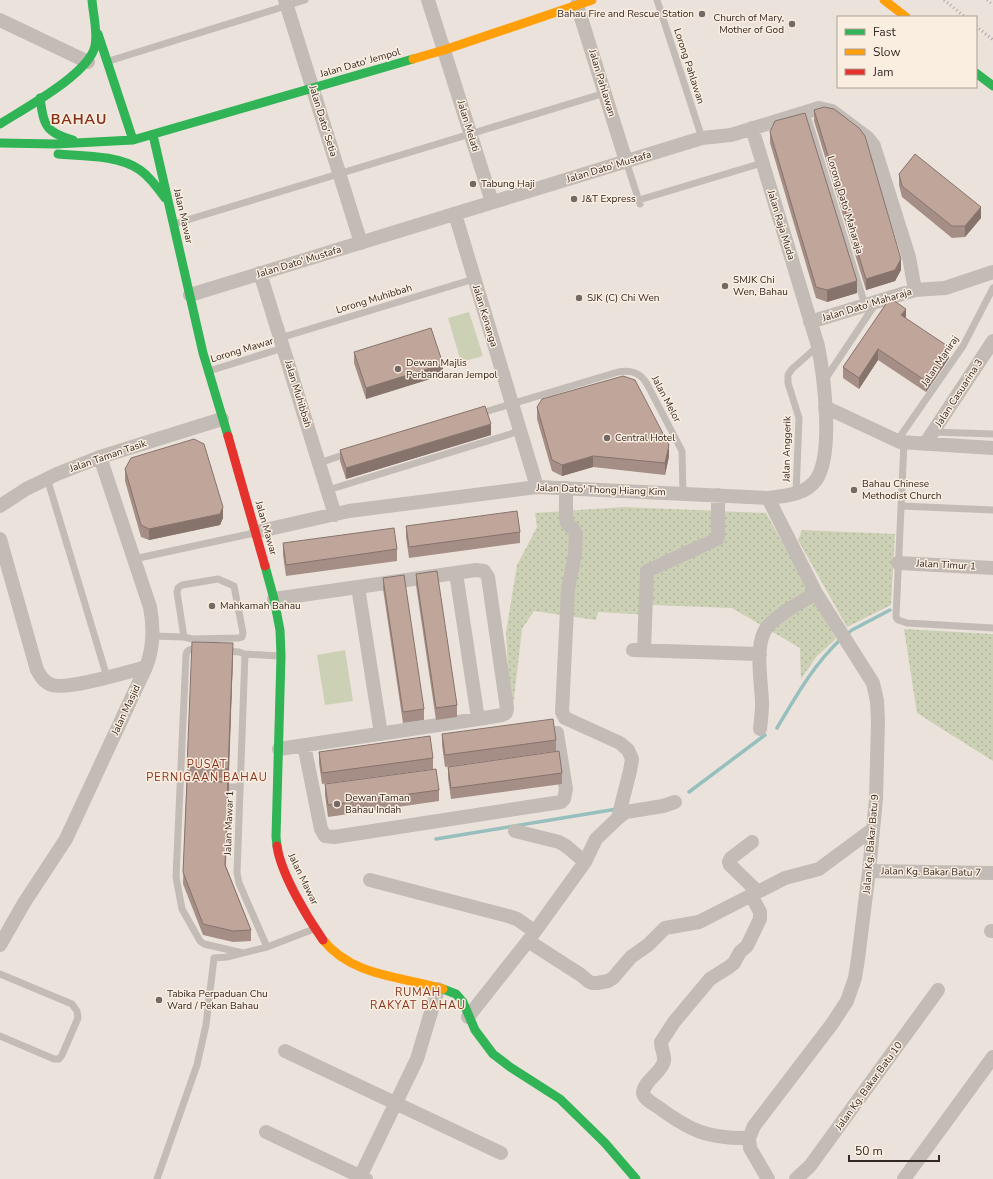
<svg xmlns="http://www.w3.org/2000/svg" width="993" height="1179" font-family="'Nunito Sans',sans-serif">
  <defs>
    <pattern id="grass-dots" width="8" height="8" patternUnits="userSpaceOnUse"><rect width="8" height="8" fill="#ccd0b4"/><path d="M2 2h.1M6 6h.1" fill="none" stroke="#b0b39b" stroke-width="1.8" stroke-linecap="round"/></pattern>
  </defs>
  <rect width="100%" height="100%" fill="#ebe3db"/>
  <!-- grass -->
  <path fill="url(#grass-dots)" d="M624 507 766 513 836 639 817 656 801 679 800 648 732 608 652 605 651 615 598 612 596 620 534 611 522 629 513 707 508 668 506 632 517 565 537 527 535 513Z
    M802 530 895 534 891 605 847 627 798 540Z
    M904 629 993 634V761L917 713Z"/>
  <!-- garden -->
  <path fill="#ccd0b4" d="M469 312 483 356 461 362 448 318Z
    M345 650 353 701 325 705 317 655Z"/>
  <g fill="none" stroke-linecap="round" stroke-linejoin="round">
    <!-- stream -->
    <path stroke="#96bfbe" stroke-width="3.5" d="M846 635 852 630 890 610
      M777 728C796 696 814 664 841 639
      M689 792 765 735
      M436 839 617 809"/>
    <!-- lane -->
    <path stroke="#c3bbb5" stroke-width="7" d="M657 0 702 138
      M109 61 305 0
      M806 112 865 305
      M626 161 640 204
      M639 200 762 163
      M174 224 605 93
      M280 338 474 279
      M209 371 283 348
      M824 381 876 303
      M478 414 618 372C631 370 640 372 647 384L682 451 683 494
      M933 432 993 434
      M897 441 963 346 993 288
      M904 443 896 617 898 620 907 623 993 628
      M319 463 349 453
      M47 478 107 677
      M328 490 520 431
      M796 494 799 418 788 383V375L792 369 818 346
      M901 506 993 510
      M134 559 254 533
      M153 636 184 637 192 639 238 638 242 637 243 633 234 586 218 579 182 585 178 588 177 592 184 637
      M200 649C193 649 187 648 186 655L176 877 182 909 200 941 204 944 243 953
      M224 651 239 652 245 654
      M279 656 245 654 237 873 239 883 267 947 314 929
      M228 787H240
      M0 974 72 1004 77 1011 78 1018 62 1055 59 1059H54L0 1036
      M157 1179 197 1065 206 1025 214 958 227 957 267 947"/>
    <!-- street -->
    <path stroke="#c3bbb5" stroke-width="14" d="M285 0 361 243
      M428 0 492 202
      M577 5 626 161
      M0 20 88 62
      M455 214 537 487
      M260 273 335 515
      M190 295 702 138 731 135 819 108 832 111 868 138 874 146 909 257 915 290
      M810 322 915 290 945 288 993 272
      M825 407 900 442 993 448
      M925 444 993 341
      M566 488V518L567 523 574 530 576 534 575 554 568 589 562 712 565 718 620 743 628 750 632 759 630 771 618 818
      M0 506 26 489 57 474 100 457 222 419
      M256 532 349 511 537 487 768 498C785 496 805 495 816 480 834 454 824 377 818 346L752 128
      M0 539 37 670C41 677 44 682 52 685 68 690 127 672 146 667
      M898 563 993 568
      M358 587 381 734
      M274 599 476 570 484 571 488 577 507 709 506 713 502 715 478 719
      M633 650 760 654
      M644 650 647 571 717 539 718 536V495
      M760 729C761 721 762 712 762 704 762 683 753 643 768 626 781 612 800 603 816 593
      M304 745 321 829 325 836 334 837 561 802 564 799 566 789 557 733
      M279 749 478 719 456 573
      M515 831 559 842 566 846 585 862
      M752 842 731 858 729 862 730 865 758 892
      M869 871 993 873
      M370 880 508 916 517 919 534 931
      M991 931H993
      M528 941 581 975 588 981 592 983H597L608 981 613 978 631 957 648 945 665 928 699 922 785 878 819 869 873 829
      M0 945 24 903 66 839 146 667C154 647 154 628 150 607L100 457
      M468 1017 528 941 585 862 596 839 618 818 626 812 663 806 675 802
      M285 1051 501 1153
      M266 1132 366 1179
      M749 1138C709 1139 690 1131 658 1107 652 1103 645 1100 643 1093 644 1080 661 1074 664 1061 665 1055 661 1049 661 1042L674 1022 710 979 729 967 734 963 740 952 747 946 760 919V912L751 895
      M359 1179 417 1059 438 989
      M768 1179 750 1148 749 1138 754 1126 832 1024 847 1001 855 978 858 959 869 871 876 799 878 721 877 701 873 683 816 593 768 498
      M796 1179 810 1166 938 990
      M904 1179 993 1057"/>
    <!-- fast -->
    <path stroke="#30b455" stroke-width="9" d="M98 34 133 140
      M976 73 993 86
      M40 98C44 126 45 132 73 140
      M0 124C25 108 89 74 95 46 98 32 93 14 92 0
      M153 135 203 353 228 436
      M0 143 56 144 133 140 413 59
      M58 154C83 156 119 155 140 170 150 177 158 188 165 198
      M265 566 274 599 280 630 281 656 276 837 277 846
      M443 989 456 994 463 1002 475 1030 493 1054 510 1067 560 1099 605 1143 636 1179"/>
    <!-- slow -->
    <path stroke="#ff9f0a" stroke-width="9" d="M884 0 906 17
      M413 59 444 50 592 0
      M323 940C353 977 401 976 443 989"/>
    <!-- jam -->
    <path stroke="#e5322d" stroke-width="9" d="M228 436 265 566
      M277 846C281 874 307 917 323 940"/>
    <!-- rail -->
    <path stroke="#aba49f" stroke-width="3" stroke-dasharray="1 3" stroke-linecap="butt" d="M944 0 965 17
      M987 0 993 5
      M976 26 993 40"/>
  </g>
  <!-- wall -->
  <path fill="#a58e85" d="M814 110 901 270 895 281 866 290 814 121Z
    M770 132 857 293 827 302 816 298 770 143Z
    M899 174 981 218 965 237 952 238 902 197 899 185Z
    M906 318 949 358 926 392 878 360 859 389 843 378V367Z
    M354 352 443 375 366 399 354 363Z
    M537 407 669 456 665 475 593 467 562 476 552 471 537 419Z
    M491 435 346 479 340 461V450Z
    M125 469 223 518 220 525 149 540 141 537 125 481Z
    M406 526 520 532V543L409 558 406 537Z
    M283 543 397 549V561L286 576 283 555Z
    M416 574 457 705V717L436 720 416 585Z
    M383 578 424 709V720L403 723 383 589Z
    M233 655 226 866 251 930V941L233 942 203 935 183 884 187 767Z
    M442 734 556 740V751L445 767 442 745Z
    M319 752 433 758V769L322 784 319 763Z
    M448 767 562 773V784L451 799 448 778Z
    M325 784 439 790V801L328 817 325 795Z"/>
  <!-- shaded-wall -->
  <path fill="#86746c" d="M981 207V218L965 237V226Z
    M901 259V270L895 281 866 290V279Z
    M857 281V293L827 302V290Z
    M906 309V320L901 315Z
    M949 347V358L926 392V381Z
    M878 349V360L859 389V378Z
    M443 364V375L366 399V388Z
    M491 424V435L346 479V468Z
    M669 445V456L665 475V463Z
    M593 456V467L562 476V465Z
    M223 507V518L220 525 149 540V529Z
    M233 643V655L225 876 228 769Z"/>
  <!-- building -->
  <path fill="#c0a59b" stroke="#86746c" d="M824 107 834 109 859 128 865 136 901 259 895 270 866 279 814 110Z
    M805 113 857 281 827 290 816 287 770 132 775 121Z
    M915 154 981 207 965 226H952L902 186 899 174Z
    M890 298 906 309 901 315 949 347 926 381 878 349 859 378 843 367Z
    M431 328 443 364 366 388 354 352Z
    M623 376 635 380 669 445 665 463 593 456 562 465 552 460 537 407 542 399Z
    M485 406 491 424 346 468 340 450Z
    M194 439 204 444 223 507 220 514 149 529 141 525 125 469 131 458Z
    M517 511 520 532 409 547 406 526Z
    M394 528 397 549 286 565 283 543Z
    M437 571 457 705 436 708 416 574Z
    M404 575 424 709 403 712 383 578Z
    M192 642 233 643 228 769 187 767Z
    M553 719 556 740 445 755 442 734Z
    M430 736 433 758 322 773 319 752Z
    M559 751 562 773 451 788 448 767Z
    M436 769 439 790 328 805 325 784Z
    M187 776 228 777V791V782L187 781Z
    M187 781 228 782 225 865 251 930 233 931 203 924 183 872Z"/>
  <!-- markers -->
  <g fill="#746964" stroke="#faeee0" stroke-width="1.5">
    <circle cx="702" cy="14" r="4"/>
    <circle cx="792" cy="24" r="4"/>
    <circle cx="473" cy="184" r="4"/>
    <circle cx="574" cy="199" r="4"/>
    <circle cx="725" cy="286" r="4"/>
    <circle cx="579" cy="298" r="4"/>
    <circle cx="398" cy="369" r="4"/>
    <circle cx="607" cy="438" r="4"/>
    <circle cx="854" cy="490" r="4"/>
    <circle cx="212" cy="606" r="4"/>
    <circle cx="337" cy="804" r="4"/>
    <circle cx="159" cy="1000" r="4"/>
  </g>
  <g text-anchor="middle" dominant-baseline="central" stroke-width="3" stroke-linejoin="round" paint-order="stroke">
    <!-- poi labels -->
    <g font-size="10" fill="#342824" stroke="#faeee0" text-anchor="start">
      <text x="694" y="14" text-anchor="end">Bahau Fire and Rescue Station</text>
      <text x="784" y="18" text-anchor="end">Church of Mary,<tspan x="784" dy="12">Mother of God</tspan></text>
      <text x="481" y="184">Tabung Haji</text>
      <text x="582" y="199">J&amp;T Express</text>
      <text x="733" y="280">SMJK Chi<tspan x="733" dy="12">Wen, Bahau</tspan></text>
      <text x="587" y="298">SJK (C) Chi Wen</text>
      <text x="406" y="363">Dewan Majlis<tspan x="406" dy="12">Perbandaran Jempol</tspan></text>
      <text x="615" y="438">Central Hotel</text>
      <text x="862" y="484">Bahau Chinese<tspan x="862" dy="12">Methodist Church</tspan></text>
      <text x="220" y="606">Mahkamah Bahau</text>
      <text x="345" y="798">Dewan Taman<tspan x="345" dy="12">Bahau Indah</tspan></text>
      <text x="167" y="994">Tabika Perpaduan Chu<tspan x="167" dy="12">Ward / Pekan Bahau</tspan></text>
    </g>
    <!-- street labels -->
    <g font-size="10" fill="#342824" stroke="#faeee0">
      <text transform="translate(360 63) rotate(-16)">Jalan Dato' Jempol</text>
      <text transform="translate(689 66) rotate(72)">Lorong Pahlawan</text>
      <text transform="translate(602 83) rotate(73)">Jalan Pahlawan</text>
      <text transform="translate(323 121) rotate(73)">Jalan Dato' Setia</text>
      <text transform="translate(468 126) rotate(73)">Jalan Melati</text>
      <text transform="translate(609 167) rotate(-17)">Jalan Dato' Mustafa</text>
      <text transform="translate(845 205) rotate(73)">Lorong Dato' Maharaja</text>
      <text transform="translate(183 216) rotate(77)">Jalan Mawar</text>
      <text transform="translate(781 225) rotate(73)">Jalan Raja Muda</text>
      <text transform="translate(299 262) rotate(-17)">Jalan Dato' Mustafa</text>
      <text transform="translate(374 299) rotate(-17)">Lorong Muhibbah</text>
      <text transform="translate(867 305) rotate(-17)">Jalan Dato' Maharaja</text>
      <text transform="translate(485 316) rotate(73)">Jalan Kenanga</text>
      <text transform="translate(242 350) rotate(-17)">Lorong Mawar</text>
      <text transform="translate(940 361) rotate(-56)">Jalan Maniraj</text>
      <text transform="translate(959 393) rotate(-57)">Jalan Casuarina 3</text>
      <text transform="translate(298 394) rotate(73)">Jalan Muhibbah</text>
      <text transform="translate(666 399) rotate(62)">Jalan Melor</text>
      <text transform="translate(787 449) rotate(-89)">Jalan Anggerik</text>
      <text transform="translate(108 456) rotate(-19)">Jalan Taman Tasik</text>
      <text transform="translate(601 490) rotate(2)">Jalan Dato' Thong Hiang Kim</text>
      <text transform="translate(266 528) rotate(74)">Jalan Mawar</text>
      <text transform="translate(946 565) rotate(3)">Jalan Timur 1</text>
      <text transform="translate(126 710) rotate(-65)">Jalan Masjid</text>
      <text transform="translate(229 823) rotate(-88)">Jalan Mawar 1</text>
      <text transform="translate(871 844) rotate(-85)">Jalan Kg. Bakar Batu 9</text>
      <text transform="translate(931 872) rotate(1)">Jalan Kg. Bakar Batu 7</text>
      <text transform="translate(303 879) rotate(64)">Jalan Mawar</text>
      <text transform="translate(869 1086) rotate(-54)">Jalan Kg. Bakar Batu 10</text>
    </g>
    <!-- neighbourhood labels -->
    <g font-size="11" letter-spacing="1" fill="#883018" stroke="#faeee0">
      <text x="207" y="764">PUSAT<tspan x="207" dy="13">PERNIGAAN BAHAU</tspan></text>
      <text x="418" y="992">RUMAH<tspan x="418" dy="13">RAKYAT BAHAU</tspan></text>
    </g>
    <!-- district labels -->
    <g font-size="14" font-weight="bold" letter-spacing="1" fill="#883018" stroke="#faeee0">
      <text x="79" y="119">BAHAU</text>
    </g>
  </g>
  <!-- legend -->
  <rect x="837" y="16" width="140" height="72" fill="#faeee0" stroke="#ab9f95"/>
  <rect x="845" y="29" width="20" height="6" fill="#30b455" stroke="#ab9f95"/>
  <text x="873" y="36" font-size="12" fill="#342824">Fast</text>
  <rect x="845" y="49" width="20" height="6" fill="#ff9f0a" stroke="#ab9f95"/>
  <text x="873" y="56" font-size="12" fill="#342824">Slow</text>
  <rect x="845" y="69" width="20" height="6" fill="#e5322d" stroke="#ab9f95"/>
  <text x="873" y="76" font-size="12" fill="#342824">Jam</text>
  <!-- scale -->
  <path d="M849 1155v6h90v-6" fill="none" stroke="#342824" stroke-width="2"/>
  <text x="855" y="1155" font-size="12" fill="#342824" stroke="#faeee0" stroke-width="3" paint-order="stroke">50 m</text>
</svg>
